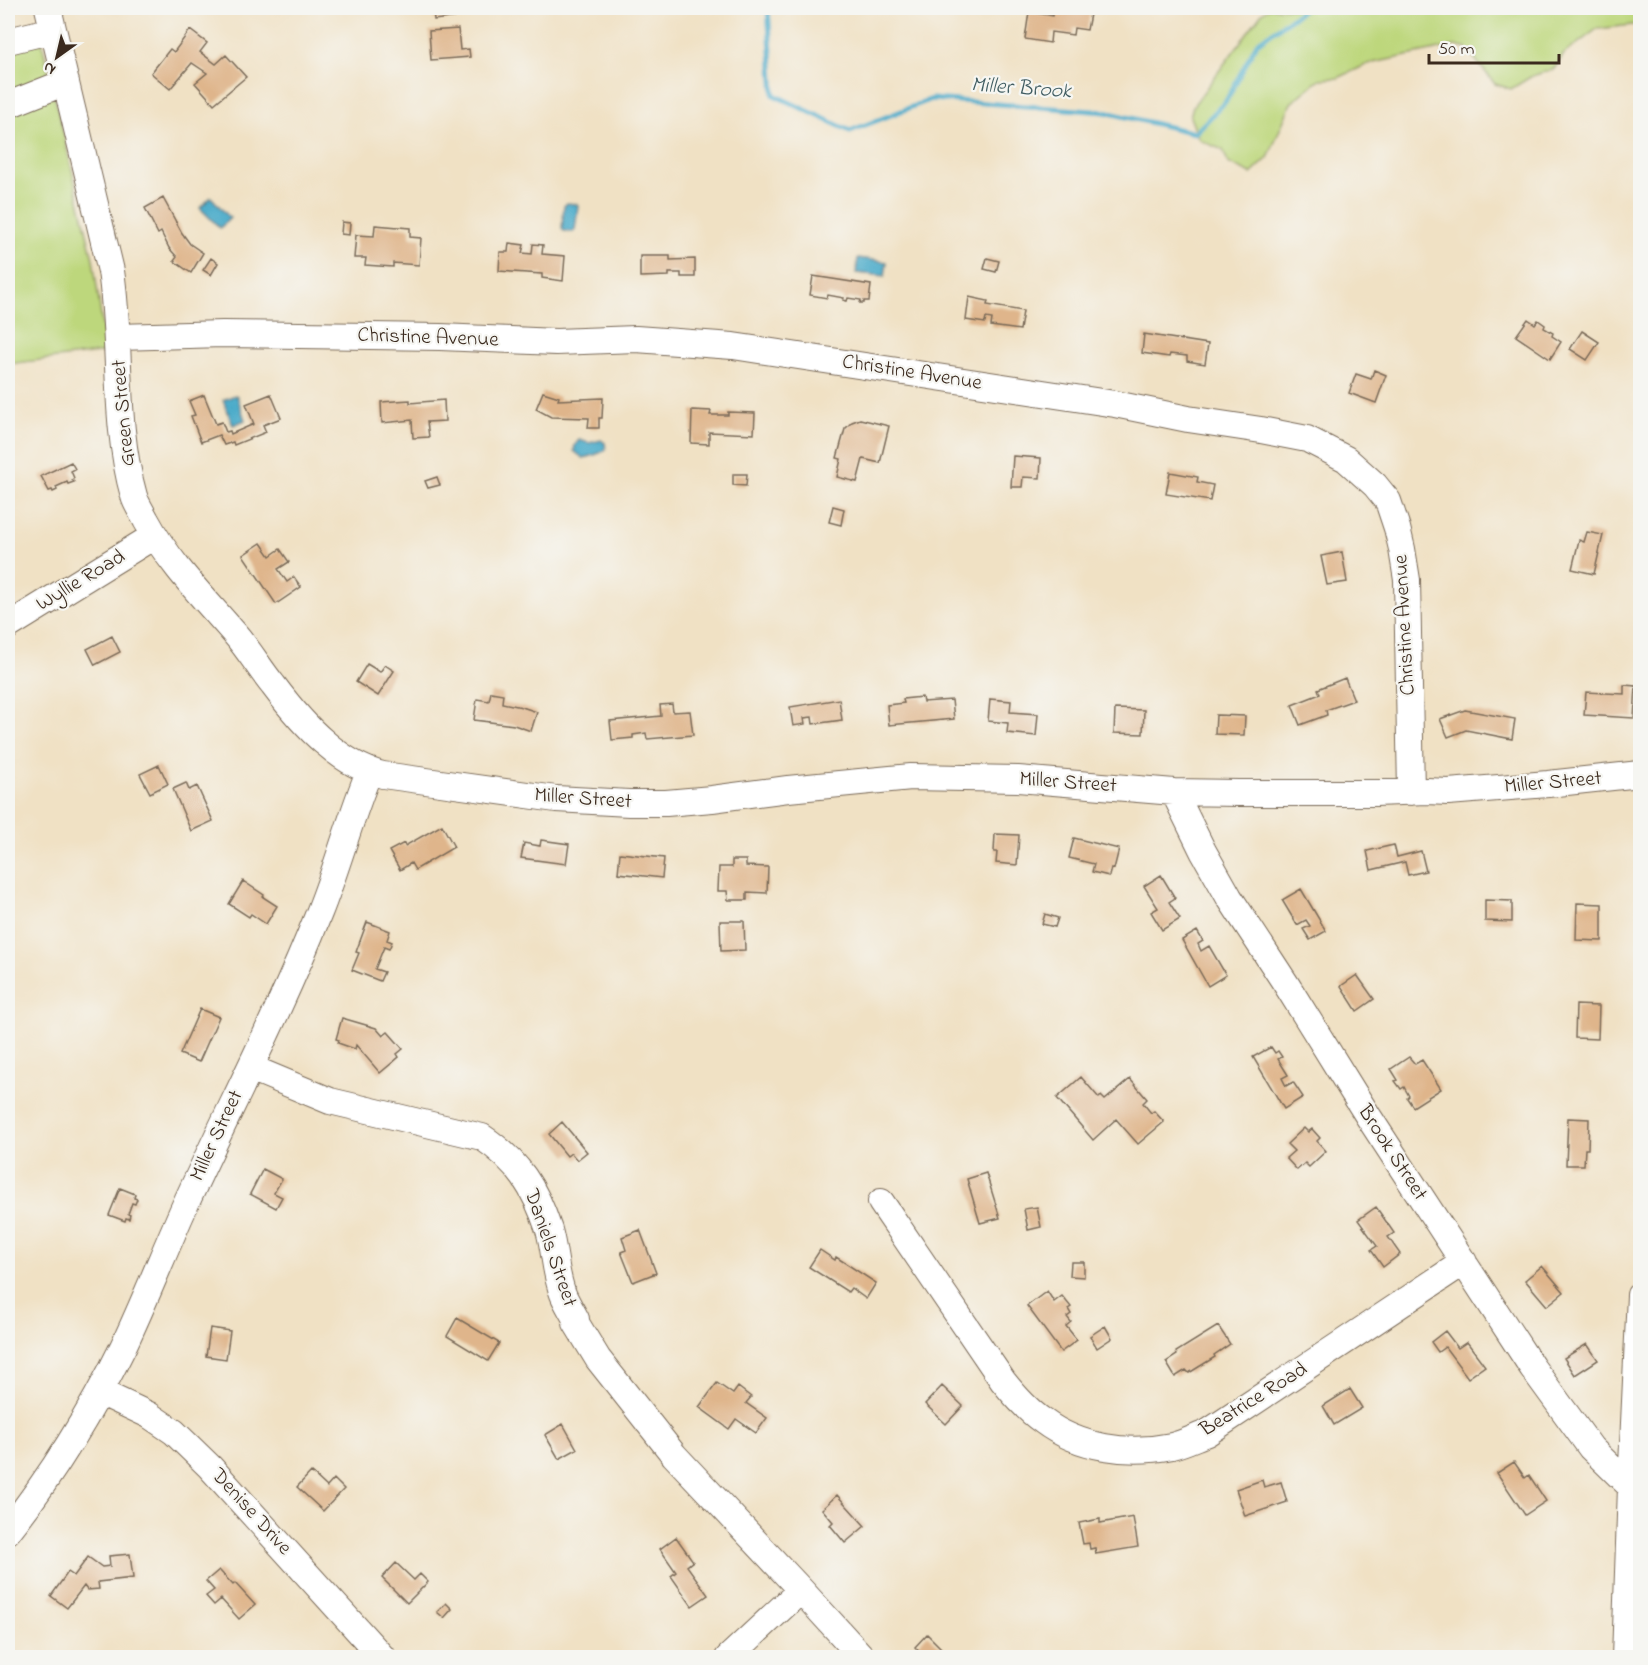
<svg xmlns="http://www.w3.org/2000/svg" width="1648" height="1665" font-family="'Indie Flower',sans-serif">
  <rect width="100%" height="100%" fill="#f6f6f2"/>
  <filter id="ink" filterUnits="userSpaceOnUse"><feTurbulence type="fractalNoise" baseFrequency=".0167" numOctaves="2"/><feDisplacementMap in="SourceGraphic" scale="12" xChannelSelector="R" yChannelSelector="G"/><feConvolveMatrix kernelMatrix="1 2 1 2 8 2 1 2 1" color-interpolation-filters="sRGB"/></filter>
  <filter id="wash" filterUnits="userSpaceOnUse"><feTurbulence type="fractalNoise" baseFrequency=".008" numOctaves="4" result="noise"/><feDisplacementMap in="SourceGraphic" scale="24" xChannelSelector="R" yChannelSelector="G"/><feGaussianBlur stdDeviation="1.35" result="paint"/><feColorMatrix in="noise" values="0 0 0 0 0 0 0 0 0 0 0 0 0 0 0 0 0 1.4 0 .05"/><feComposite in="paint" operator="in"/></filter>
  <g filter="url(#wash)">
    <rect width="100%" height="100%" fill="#f0e1c4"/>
    <!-- green -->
    <path fill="#bdd77c" stroke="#7c804d" stroke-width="1.5" d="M1269 8H1640V24L1597 29 1564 54 1554 69 1532 76 1511 89 1495 84 1467 49 1455 46 1368 64 1338 78 1320 79 1291 103 1268 158 1251 174 1228 163 1223 150 1199 140 1190 117 1193 106 1262 13Z
      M37 22 93 259 106 352 8 364V32Z"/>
    <!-- water -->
    <path fill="#4aaac9" stroke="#426a74" stroke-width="1.5" d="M211 197 230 218 220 228 200 208Z
      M567 203 576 204 578 206 575 230 573 232 564 231 562 229 564 206Z
      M858 258 887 262 885 276 856 273Z
      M235 395 237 396 245 420 233 425 223 400Z
      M579 440 589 443 601 440 605 443 606 450C600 453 589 457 583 458L574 451 575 445Z"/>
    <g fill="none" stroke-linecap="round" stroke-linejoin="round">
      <!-- stream -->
      <path stroke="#4aaac9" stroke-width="5" d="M768 8 774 95 850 131 932 99 1105 112 1195 133 1226 101 1257 43 1306 8"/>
    </g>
    <g id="blocks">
      <!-- building -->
      <path fill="#dfb58b" d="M450 8H457L458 17 434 20 433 10Z
        M1054 8H1073L1077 9V12L1090 14 1087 30 1074 28 1073 35 1051 32 1050 43 1025 39 1029 12 1053 16Z
        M458 29 460 50 469 49 470 57 431 60 429 31Z
        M190 30 207 43 200 52 216 64 226 55 246 77 214 104 195 83 207 73 192 63 170 89 151 73 170 49 174 52Z
        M163 198 182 233 190 244 203 253 191 273 174 261 177 257 169 248 161 232 158 234 145 208Z
        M342 222 350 223 349 235 341 234Z
        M375 225 410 228V237L421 238 419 265 393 263V267L365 265 366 258H354L356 235 374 236Z
        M509 243 524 245 522 253 532 254 533 244 543 245 542 254 565 256 563 281 542 278V274L499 271 500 252H508Z
        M640 256H670V260L695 259V277H681V273H669V276L640 277Z
        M211 258 218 263 211 275 203 270Z
        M987 258 999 261 996 272 984 269Z
        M813 276 871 285 869 301H864V303H860L861 300 848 298 847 301 843 300 844 298 828 295 827 298 810 295Z
        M969 297 988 301 987 305 1023 311 1020 330 991 326 992 319 986 318 985 323 966 320Z
        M1528 319 1535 324 1538 320 1545 325 1544 328 1553 333 1552 336 1561 342 1550 359 1516 336Z
        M1582 331 1599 342 1587 360 1570 349Z
        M1144 334 1208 344 1205 364 1187 361V356L1170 354 1169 357 1142 353Z
        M1374 370 1386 375 1376 403 1349 393 1356 374 1371 379Z
        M543 392 559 397 558 400 603 398 602 418H599V428H588L589 418 551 417 536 409Z
        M271 394 281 418 263 425 266 432 234 445 233 442 224 445 219 435 201 442 191 416 195 415 189 401 204 395 216 424 222 422 226 432 230 431 231 434 254 424 246 404Z
        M410 400V403L444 400 445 421 427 422 429 437 413 438 412 420 382 423 381 402Z
        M692 410 711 411 710 415H728V412L755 413 754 434 709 432V444L691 443Z
        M860 419 889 426 880 463 863 459 857 482 837 477 841 459 837 458 845 429 852 422Z
        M1013 456 1041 458 1040 478 1023 477 1022 487H1011Z
        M71 462 75 469 71 471 74 478 72 480 74 482 68 484 67 482 56 487 57 490 53 492 52 490 49 491 41 476Z
        M1170 472 1198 477 1197 482 1213 485 1210 501 1166 494Z
        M733 474H747L746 486 733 485Z
        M437 477 440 485 428 488 425 481Z
        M833 506 844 509 841 525 829 522Z
        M1587 532 1603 535 1594 574 1572 569 1579 540 1584 542Z
        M261 543 270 556 280 549 289 562 278 569 287 582 294 577 301 587 276 604 243 555Z
        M1342 552 1347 582 1327 585 1321 556Z
        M112 636 120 652 95 665 87 649Z
        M367 664 380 672 385 665 394 671 378 696 356 682Z
        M1345 678 1354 700 1326 710 1327 715 1300 725 1292 705 1320 694 1318 689Z
        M1624 685 1636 686 1634 718 1584 715 1586 692 1624 694Z
        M491 692 503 694 502 703 522 707 537 712 531 731 514 725 474 720 477 699 489 701Z
        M922 697 923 702 952 700 954 719 889 725 887 705 904 703 903 699Z
        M839 699 842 720 813 724 812 717 804 718 805 724 793 726 790 707Z
        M990 699 1011 701 1010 712 1038 714 1036 736 1007 733 1008 723 988 721Z
        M672 704 673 712 690 711 693 735 647 739 646 733 633 735V738L612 740 610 721 661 716 660 705Z
        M1115 709 1144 710 1143 734 1114 733Z
        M1465 710 1515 719 1512 739 1466 730 1448 737 1440 719Z
        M1216 715 1245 716 1244 735 1215 734Z
        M159 765 168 784 150 793 140 774Z
        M186 783 189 790 197 786 213 821 191 831 173 789Z
        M442 825 454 847 415 870 411 863 400 870 389 851 404 843 405 846Z
        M995 834 1019 835 1017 865 996 863 997 852H994Z
        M1074 838 1119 849 1114 869 1111 868 1109 876 1092 872 1094 864 1069 858Z
        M541 840 569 844 566 864 521 858 524 843 540 846Z
        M1394 845 1397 857 1421 851 1426 871 1408 875 1405 862 1371 870 1367 851Z
        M620 853 664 858 662 878 618 873Z
        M732 860H746V866L768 867 767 893 747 892V900H728L727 891H718L719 867H732Z
        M1161 875 1175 898 1169 902 1180 919 1162 930 1151 912 1158 908 1144 886Z
        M243 881 264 895 263 897 277 906 266 924 251 914 249 917 229 904Z
        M1301 889 1326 931 1310 940 1303 929 1310 926 1306 920 1297 925 1282 900Z
        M1485 900 1512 901V922L1485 921Z
        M1577 903 1602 904V941L1576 940Z
        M1045 914 1058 918 1055 927 1042 924Z
        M720 921H744L745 950 721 951Z
        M367 922 390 931 387 940 392 942 389 949 384 947 375 969 384 972 380 981 352 970 359 953 356 952Z
        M1197 931 1203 941 1198 944 1201 951 1209 946 1226 975 1208 986 1182 940Z
        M1357 975 1374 999 1357 1011 1341 986Z
        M1576 1005 1599 1006 1598 1039 1575 1038Z
        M200 1009 219 1017 199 1062 180 1054Z
        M342 1018 376 1028 383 1036 388 1032 403 1049 397 1054 399 1057 380 1073 356 1045 355 1049 338 1043 339 1040 336 1039Z
        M1271 1047 1275 1053 1278 1051 1282 1057 1278 1059 1288 1075 1282 1078 1286 1086 1293 1082 1303 1097 1284 1109 1253 1057Z
        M1409 1057 1415 1064 1422 1060 1441 1089 1413 1107 1407 1098 1409 1096 1404 1087 1401 1089 1395 1081 1398 1080 1391 1069Z
        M1081 1077 1099 1098 1101 1096 1105 1100 1130 1079 1147 1099 1143 1103 1151 1113 1154 1111 1164 1122 1138 1144 1116 1119 1093 1140 1057 1098Z
        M1568 1118 1589 1119 1588 1149H1585L1584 1165H1566Z
        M562 1122 587 1152 577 1160 571 1153 567 1156 549 1134Z
        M1304 1128 1308 1132 1312 1129 1320 1138 1317 1141 1326 1151 1309 1167 1305 1163 1297 1170 1286 1158 1294 1151 1287 1144Z
        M263 1169 282 1179 274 1193 282 1197 276 1208 250 1194Z
        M986 1173 1000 1218 980 1223 967 1179Z
        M120 1188 135 1194 134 1198 137 1199 135 1204 132 1203 128 1214 130 1215 129 1219 126 1218 125 1221 109 1215Z
        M1037 1207 1041 1227 1028 1230 1024 1209Z
        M1376 1207 1394 1233 1388 1237 1400 1254 1383 1267 1371 1250 1377 1246 1358 1220Z
        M640 1230 656 1273 633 1282 621 1252 626 1250 622 1237Z
        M820 1250 835 1260 836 1257 876 1283 866 1299 851 1288 848 1292 809 1267Z
        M1071 1262H1084V1277L1070 1276Z
        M1542 1266 1564 1292 1547 1306 1525 1280Z
        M1047 1291 1054 1302 1062 1296 1071 1307 1068 1309 1071 1314 1067 1317 1071 1322 1066 1326 1077 1340 1061 1352 1027 1306Z
        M457 1318 499 1343 488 1361 447 1336Z
        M1105 1326 1112 1338 1097 1348 1090 1336Z
        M1218 1326 1230 1344 1214 1355 1215 1357 1189 1373 1186 1370 1175 1377 1166 1362 1177 1355 1176 1352Z
        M210 1328 230 1331 226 1359 206 1356Z
        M1445 1331 1458 1348 1467 1342 1485 1366 1468 1378 1445 1347 1438 1352 1431 1342Z
        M1587 1344 1598 1360 1575 1375 1564 1358Z
        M717 1383 733 1394 738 1387 751 1397 746 1403 767 1418 756 1433 736 1419 729 1429 699 1407Z
        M942 1386 963 1406 946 1424 925 1404Z
        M1350 1389 1362 1408 1334 1425 1323 1406Z
        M563 1424 577 1449 559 1459 545 1435Z
        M1514 1462 1525 1478 1529 1475 1546 1501 1525 1515 1497 1473Z
        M311 1472 327 1487 334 1479 344 1489 323 1511 297 1487Z
        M1262 1480 1264 1487 1281 1482 1287 1502 1245 1516 1236 1489Z
        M837 1495 865 1526 845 1543 830 1525 833 1522 822 1509Z
        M1133 1517 1138 1547 1096 1554 1095 1548 1090 1549 1089 1543 1083 1544 1079 1523 1100 1519V1523Z
        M676 1537 693 1561 687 1566 708 1595 692 1606 671 1576 676 1572 660 1549Z
        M130 1554 133 1578 98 1582 99 1589 87 1590 84 1586 67 1608 51 1596 68 1572 74 1576 88 1557 102 1567 110 1566 109 1556Z
        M396 1563 414 1580 420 1574 428 1582 407 1603 382 1578Z
        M219 1570 233 1585 235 1583 255 1605 239 1619 221 1599 214 1605 206 1596 214 1590 206 1581Z
        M446 1603 452 1609 444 1618 437 1612Z
        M927 1634 948 1655 945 1658H925L915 1647Z"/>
    </g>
  </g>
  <g filter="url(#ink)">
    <use href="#blocks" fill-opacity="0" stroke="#7a6a58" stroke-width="1.5"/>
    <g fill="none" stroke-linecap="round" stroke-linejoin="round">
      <defs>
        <path id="minor" d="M48 8 111 271C122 345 113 423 134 496 136 504 142 512 146 520 169 563 203 597 235 634 249 650 260 669 273 685 288 705 305 726 324 742 341 757 362 770 383 775L556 799 629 803H666L712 799 788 789 911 777 1018 779 1174 792 1239 793H1375L1427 791 1448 792 1548 784 1640 774
          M8 41 53 30
          M8 105 66 82
          M118 337 223 334 440 337 556 342 636 339 733 346 1115 404 1188 419 1261 430 1307 439 1346 459 1375 485 1388 501 1397 528 1402 549 1407 580 1411 792
          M8 626 154 536
          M1174 792 1203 851 1229 897 1286 984 1368 1116 1532 1367 1591 1448 1631 1487 1640 1492
          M251 1068 330 1101 482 1137C519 1162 535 1188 549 1230 555 1251 555 1274 563 1294 566 1302 572 1311 576 1319V1323L598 1359 674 1455 801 1590 863 1658
          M881 1202 1003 1381C1015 1396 1027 1410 1043 1421 1079 1448 1128 1455 1172 1446 1184 1443 1196 1437 1207 1433L1464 1262
          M100 1392 149 1415 174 1432 210 1467 383 1658
          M8 1531C53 1474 91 1412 123 1347 146 1299 165 1249 187 1201 231 1105 280 1011 319 913 338 866 350 818 369 772
          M728 1658 801 1590
          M1625 1658 1631 1487 1640 1295"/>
      </defs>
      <!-- minor casing -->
      <use href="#minor" stroke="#7a6a58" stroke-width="28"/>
      <!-- minor -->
      <use href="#minor" stroke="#fff" stroke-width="26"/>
    </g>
  </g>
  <g text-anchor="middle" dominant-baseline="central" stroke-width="4.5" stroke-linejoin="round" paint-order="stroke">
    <!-- street labels -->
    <g font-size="21" fill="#3b2a1e" stroke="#f6f6f2">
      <text transform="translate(428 338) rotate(2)">Christine Avenue</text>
      <text transform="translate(912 373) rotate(9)">Christine Avenue</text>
      <text transform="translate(124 413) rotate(-95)">Green Street</text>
      <text transform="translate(81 581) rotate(-31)">Wyllie Road</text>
      <text transform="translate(1405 625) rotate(-93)">Christine Avenue</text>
      <text transform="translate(1068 783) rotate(4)">Miller Street</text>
      <text transform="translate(1553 783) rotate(-5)">Miller Street</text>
      <text transform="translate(583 799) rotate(4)">Miller Street</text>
      <text transform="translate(217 1136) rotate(-65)">Miller Street</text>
      <text transform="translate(1392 1153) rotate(57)">Brook Street</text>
      <text transform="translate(550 1248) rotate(71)">Daniels Street</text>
      <text transform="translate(1254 1400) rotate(-32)">Beatrice Road</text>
      <text transform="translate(251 1512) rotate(48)">Denise Drive</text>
    </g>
    <!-- water labels -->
    <g font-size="22" font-style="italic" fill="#415d62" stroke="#f6f6f2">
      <text transform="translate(1021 89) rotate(4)">Miller Brook</text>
    </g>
  </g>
  <!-- margin -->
  <rect width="1648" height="1665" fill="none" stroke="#f6f6f2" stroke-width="30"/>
  <!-- north arrow -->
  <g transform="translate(57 57) rotate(214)" stroke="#f6f6f2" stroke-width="4.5" paint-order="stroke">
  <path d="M0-4.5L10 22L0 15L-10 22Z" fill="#3b2a1e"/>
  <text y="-9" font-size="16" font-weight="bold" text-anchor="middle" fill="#3b2a1e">N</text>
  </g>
  <!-- scale -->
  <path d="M1429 54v9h130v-9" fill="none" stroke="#3b2a1e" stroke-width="3"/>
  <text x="1438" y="54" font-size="18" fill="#3b2a1e" stroke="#f6f6f2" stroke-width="4.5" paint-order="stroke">50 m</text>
</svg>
